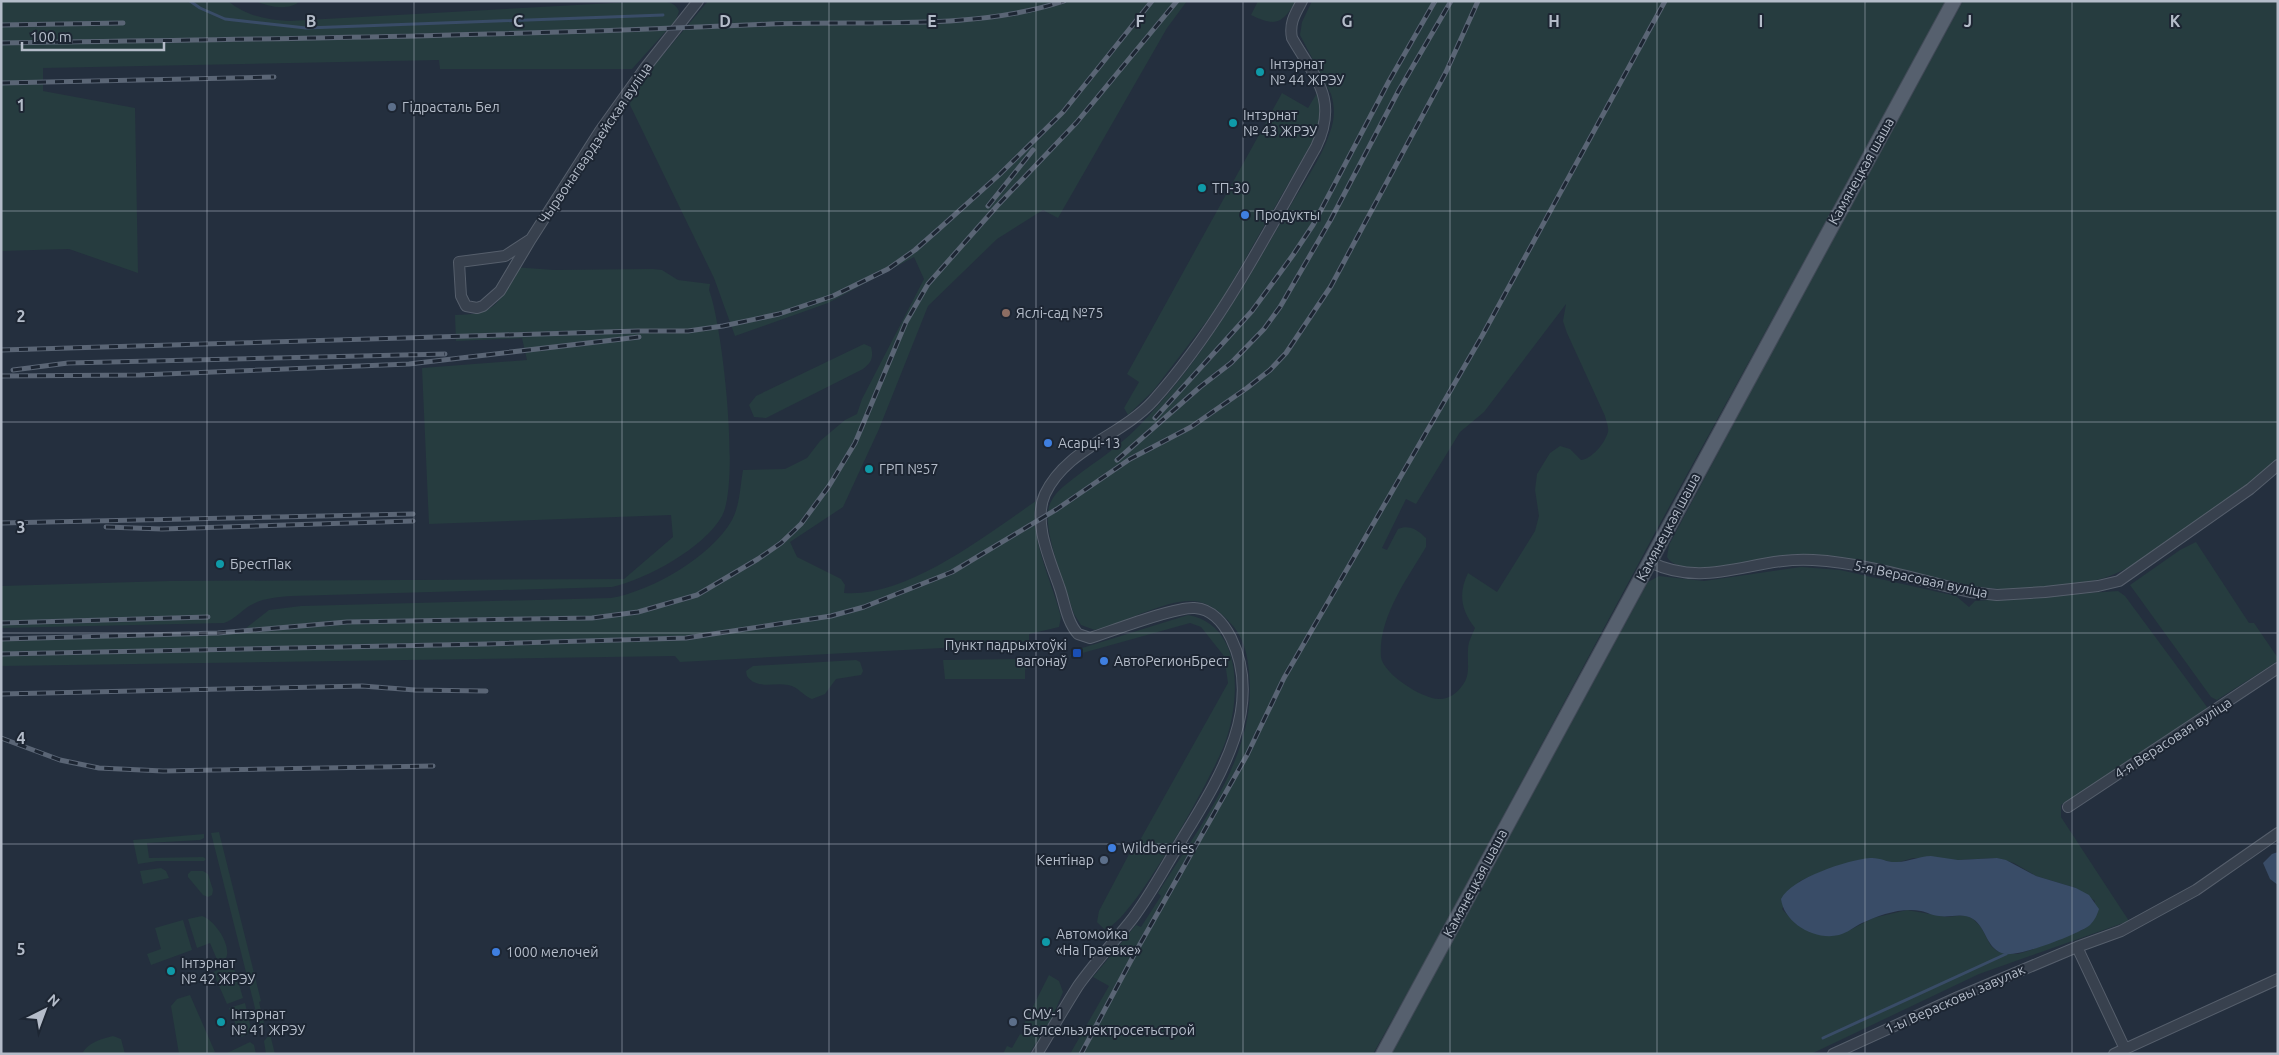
<svg xmlns="http://www.w3.org/2000/svg" width="2279" height="1055" font-family="Ubuntu,sans-serif">
  <rect width="100%" height="100%" fill="#242f3e"/>
  <!-- green -->
  <path fill="#263c3f" fill-rule="evenodd" d="M1 1H228C246 16 267 20 289 21L650 1C662 1 674 0 679 11L676 20 632 69H440L439 60 43 68V91L135 108 138 273 69 249 1 251Z
    M255 1H300C288 12 268 6 255 1Z
    M708 1H1187L1167 28 1058 218 1043 210 997 239 928 306 879 429 843 507 790 542 797 557 841 579 845 585 844 593C907 598 986 535 1036 501 1029 538 1052 581 1061 617L1059 627 1029 634V641L942 648 680 662 675 656 1 666V639L236 632 246 628 269 610 301 606 611 598C652 591 711 557 732 520 740 505 740 487 743 470L785 469 807 458 820 441 845 420 857 414 862 399 924 279 914 257 828 303 735 336 714 278 630 105 631 98 638 85Z
    M1258 1H1296C1282 24 1276 27 1251 15Z
    M1312 1H1947L1657 529 1427 958 1373 1054H1070L1109 986 1093 977 1136 925 1141 927 1161 896 1158 893C1198 828 1258 754 1249 673 1248 656 1244 640 1234 627 1223 614 1210 602 1193 601 1167 599 1123 623 1095 630L1081 625 1074 614C1066 588 1045 537 1048 512 1049 501 1056 493 1064 486 1088 466 1116 450 1138 427 1200 364 1243 288 1287 212 1301 186 1321 160 1330 132 1335 119 1335 107 1331 94L1300 35 1302 22ZM1566 304 1563 321 1567 333 1605 416C1606 421 1609 427 1608 432 1605 443 1592 459 1581 460L1570 449 1560 446 1550 453 1537 474 1535 490 1539 516 1535 531 1497 592 1468 573C1458 594 1461 610 1475 628 1472 635 1468 642 1468 650 1467 663 1471 675 1462 686 1457 693 1449 699 1440 699 1424 700 1383 674 1381 657 1378 618 1407 579 1426 547V538C1418 530 1409 524 1398 529L1387 550 1382 548 1406 499 1416 504 1460 432 1484 412Z
    M1963 1H2278V458C2259 483 2226 500 2200 518 2171 538 2139 567 2104 578 2074 587 2019 592 1988 588 1930 581 1875 557 1817 555 1804 554 1792 554 1779 556 1756 558 1680 581 1667 557L1669 545 1791 316Z
    M1282 93 1308 108 1317 93C1324 110 1319 126 1312 142L1219 305 1153 391 1128 415 1124 408 1139 382 1127 374Z
    M513 267 554 270 652 269 662 270 678 280 710 284 709 290C723 327 740 483 722 516 704 548 647 579 612 587L292 596C279 597 264 598 253 604 242 609 236 619 224 623L1 628V586L169 581 624 579 673 537 671 515 429 524 422 368 527 360 522 338 456 341 455 315C493 315 496 306 516 276Z
    M864 344 871 347C874 358 871 363 863 369L766 418 754 417 749 405 756 396Z
    M2196 542 2249 623H2254L2278 658V661L2217 700 2211 697 2130 585 2180 550Z
    M1801 567 1840 570 1956 596 1969 607 1975 601 2118 591 2125 596 2207 707 2205 712 2061 805V817L2129 921 1979 974 1811 1054H1391L1648 582 1659 576 1704 581ZM1872 858 1896 863 1913 858 1958 860 1997 858 2014 863 2036 876 2076 888 2095 901 2084 929 2031 950 2018 954H2006L1997 951 1991 946 1981 927 1973 919 1965 915 1947 917 1907 910 1873 918 1850 930 1796 924 1782 909 1800 881 1824 871Z
    M1188 615C1244 625 1240 700 1226 740 1217 769 1129 929 1104 929L1097 922 1099 911 1136 841 1139 842 1228 683 1224 656 1201 627 1190 623 1068 657 1079 649Z
    M1024 659 1029 660 1035 666 1025 669V679H945L943 660Z
    M856 660 860 662 863 671 861 675 836 679 825 694 812 699C803 696 799 687 788 685 774 682 757 690 747 676L746 671 753 666Z
    M219 832 261 1001 259 1002 265 1027H262L259 1024 211 833Z
    M204 834V838L200 840 147 843 149 858 203 857 206 859 204 861H157L138 864 133 840Z
    M161 868 166 871 169 878 143 884 140 871Z
    M191 871H203L208 874 213 890 212 895 208 897 203 895 188 877V874Z
    M202 916C215 920 232 946 226 958L218 962 210 943 197 948 188 919Z
    M183 920 192 950 151 965 147 954 161 949 155 928Z
    M227 966H232L235 971 243 998 227 1004 213 972Z
    M1049 975 1059 981 1063 992 1052 1018 1029 1054H1003L1007 1046 1012 1048 1020 1034 1023 1035 1027 1028 1023 1026Z
    M190 995 215 1052 210 1054H179L171 1006 177 999Z
    M245 1003 251 1029 248 1034 241 1037 229 1008Z
    M270 1034 275 1054H266L264 1041Z
    M113 1036 121 1039 125 1054H82C87 1043 101 1039 113 1036Z
    M250 1042 254 1045 256 1054H225Z"/>
  <!-- water -->
  <path fill="#394c67" d="M2278 852V885L2270 879 2263 863 2272 854Z
    M1931 856 1958 860 1997 858 2006 860 2036 876 2076 888 2089 895 2099 909C2097 915 2095 920 2090 925 2079 934 2019 957 2005 954 1986 950 1987 928 1973 919 1962 912 1951 918 1939 916 1933 916 1927 912 1921 911 1902 907 1879 915 1862 923 1854 927 1847 933 1839 935 1815 941 1784 923 1781 899 1792 878 1847 860 1870 858 1880 857 1888 863 1897 862 1909 862 1919 856 1931 856Z"/>
  <g fill="none" stroke-linecap="round" stroke-linejoin="round">
    <!-- stream -->
    <path stroke="#394c67" stroke-width="3" d="M190 1 200 8 225 19 306 28 663 15
      M1823 1038 2006 954"/>
    <defs>
      <path id="minor" d="M531 239 505 256 459 262 461 296 466 306 477 308 483 306 500 291 531 239 600 131 645 68 698 1
        M1650 562C1707 590 1755 556 1813 560 1866 563 1919 580 1970 592L1997 595 2045 592 2098 586 2119 581 2250 489 2278 465
        M2068 807 2278 668
        M2077 947 2125 1049
        M1037 1054C1051 1031 1064 1008 1078 986 1095 962 1115 941 1133 918 1151 894 1165 867 1181 841 1216 783 1266 709 1231 638 1224 624 1212 609 1195 608 1176 606 1112 631 1090 638L1078 634C1067 622 1065 604 1060 589 1051 562 1032 523 1045 494 1066 449 1121 436 1153 401 1221 325 1266 235 1316 147 1339 99 1315 78 1292 38 1289 23 1295 14 1302 1
        M1833 1054 1958 997 2077 947 2121 931 2196 890 2278 833
        M2114 1054 2278 979"/>
      <path id="major" d="M1383 1054 1954 1"/>
    </defs>
    <!-- minor casing -->
    <use href="#minor" stroke="#565f6c" stroke-width="12"/>
    <!-- major casing -->
    <use href="#major" stroke="#414a57" stroke-width="16"/>
    <!-- minor -->
    <use href="#minor" stroke="#38414e" stroke-width="10"/>
    <!-- major -->
    <use href="#major" stroke="#56606e" stroke-width="14"/>
    <defs>
      <path id="rail" d="M1 25 123 23
        M1 43C258 39 515 36 771 24 865 20 974 31 1064 1
        M1 83 274 77
        M988 206 1033 150
        M1 350 638 331H688L723 326 779 314 833 296 888 269 915 250 940 228 1000 174 1063 112 1152 1
        M13 370 68 363 445 354
        M1 376 140 375 409 364 639 337
        M1155 418 1252 311 1293 255 1313 225 1389 81 1435 1
        M1117 460 1200 387 1231 363 1264 329 1280 307 1330 221 1399 90 1451 1
        M1 523 413 514
        M106 527 162 529 413 521
        M1 623 208 617
        M1 639 218 633 347 622 592 618 638 612 697 595 758 559 781 543 801 524 829 486 855 443 906 322 928 284 997 206 1077 122 1177 1
        M1 654 487 644 686 638 831 616 864 607 952 572 1057 509 1130 459 1191 427 1247 388 1270 370 1286 353 1331 286 1446 72 1478 1
        M1 694 362 686 415 690 486 691
        M1 738 60 760 99 768 163 771 433 766
        M1081 1054 1135 953 1247 755 1284 678 1482 336 1665 1"/>
    </defs>
    <!-- rail casing -->
    <use href="#rail" stroke="#5a6575" stroke-width="5"/>
    <!-- rail -->
    <use href="#rail" stroke="#1d2633" stroke-width="3" stroke-dasharray="9" stroke-linecap="butt"/>
  </g>
  <!-- grid -->
  <path fill="none" stroke="#b4bcc9" stroke-width="1" stroke-opacity="0.55" d="M207 1V1054M414 1V1054M622 1V1054M829 1V1054M1036 1V1054M1243 1V1054M1450 1V1054M1657 1V1054M1865 1V1054M2072 1V1054M1 211H2278M1 422H2278M1 633H2278M1 844H2278"/>
  <!-- markers -->
  <g fill="#0f9aa8" stroke="#1d2633" stroke-width="2">
    <circle cx="1260" cy="72" r="5"/>
    <circle cx="1233" cy="123" r="5"/>
    <circle cx="1202" cy="188" r="5"/>
    <circle cx="869" cy="469" r="5"/>
    <circle cx="220" cy="564" r="5"/>
    <circle cx="1046" cy="942" r="5"/>
    <circle cx="171" cy="971" r="5"/>
    <circle cx="221" cy="1022" r="5"/>
  </g>
  <g fill="#5c6f8a" stroke="#1d2633" stroke-width="2">
    <circle cx="392" cy="107" r="5"/>
    <circle cx="1104" cy="860" r="5"/>
    <circle cx="1013" cy="1022" r="5"/>
  </g>
  <g fill="#3f7fe0" stroke="#1d2633" stroke-width="2">
    <circle cx="1245" cy="215" r="5"/>
    <circle cx="1048" cy="443" r="5"/>
    <circle cx="1104" cy="661" r="5"/>
    <circle cx="1112" cy="848" r="5"/>
    <circle cx="496" cy="952" r="5"/>
  </g>
  <circle fill="#8d6e63" stroke="#1d2633" stroke-width="2" cx="1006" cy="313" r="5"/>
  <rect fill="#1a4fb4" stroke="#1d2633" stroke-width="2" x="1072" y="648" width="10" height="10" rx="2.5"/>
  <g text-anchor="middle" dominant-baseline="central" stroke-width="4" stroke-linejoin="round" paint-order="stroke">
    <!-- poi labels -->
    <g font-size="14" fill="#b4bcc9" stroke="#1d2633" text-anchor="start">
      <text x="1270" y="64">Інтэрнат<tspan x="1270" dy="16">№ 44 ЖРЭУ</tspan></text>
      <text x="402" y="107">Гідрасталь Бел</text>
      <text x="1243" y="115">Інтэрнат<tspan x="1243" dy="16">№ 43 ЖРЭУ</tspan></text>
      <text x="1212" y="188">ТП-30</text>
      <text x="1255" y="215">Продукты</text>
      <text x="1016" y="313">Яслі-сад №75</text>
      <text x="1058" y="443">Асарці-13</text>
      <text x="879" y="469">ГРП №57</text>
      <text x="230" y="564">БрестПак</text>
      <text x="1067" y="645" text-anchor="end">Пункт падрыхтоўкі<tspan x="1067" dy="16">вагонаў</tspan></text>
      <text x="1114" y="661">АвтоРегионБрест</text>
      <text x="1122" y="848">Wildberries</text>
      <text x="1094" y="860" text-anchor="end">Кентінар</text>
      <text x="1056" y="934">Автомойка<tspan x="1056" dy="16">«На Граевке»</tspan></text>
      <text x="506" y="952">1000 мелочей</text>
      <text x="181" y="963">Інтэрнат<tspan x="181" dy="16">№ 42 ЖРЭУ</tspan></text>
      <text x="231" y="1014">Інтэрнат<tspan x="231" dy="16">№ 41 ЖРЭУ</tspan></text>
      <text x="1023" y="1014">СМУ-1<tspan x="1023" dy="16">Белсельэлектросетьстрой</tspan></text>
    </g>
    <!-- street labels -->
    <g font-size="14" fill="#b4bcc9" stroke="#1d2633">
      <text transform="translate(595 143) rotate(-56)">Чырвонагвардзейская вуліца</text>
      <text transform="translate(1861 171) rotate(-61)">Камянецкая шаша</text>
      <text transform="translate(1668 527) rotate(-62)">Камянецкая шаша</text>
      <text transform="translate(1921 579) rotate(12)">5-я Верасовая вуліца</text>
      <text transform="translate(2173 738) rotate(-33)">4-я Верасовая вуліца</text>
      <text transform="translate(1475 883) rotate(-62)">Камянецкая шаша</text>
      <text transform="translate(1955 999) rotate(-24)">1-ы Верасковы завулак</text>
    </g>
  </g>
  <g font-size="16" text-anchor="middle" font-weight="bold" fill="#b4bcc9" stroke="#1d2633" stroke-width="4" stroke-linejoin="round" paint-order="stroke">
    <text x="311" y="27">B</text>
    <text x="518" y="27">C</text>
    <text x="725" y="27">D</text>
    <text x="932" y="27">E</text>
    <text x="1140" y="27">F</text>
    <text x="1347" y="27">G</text>
    <text x="1554" y="27">H</text>
    <text x="1761" y="27">I</text>
    <text x="1968" y="27">J</text>
    <text x="2175" y="27">K</text>
    <text x="21" y="111">1</text>
    <text x="21" y="322">2</text>
    <text x="21" y="533">3</text>
    <text x="21" y="744">4</text>
    <text x="21" y="955">5</text>
  </g>
  <!-- border -->
  <rect width="2279" height="1055" fill="none" stroke="#b4bcc9" stroke-width="5"/>
  <!-- north arrow -->
  <g transform="translate(45 1010) rotate(42)" stroke="#1d2633" stroke-width="4" paint-order="stroke">
  <path d="M0-4L9 19L0 12L-9 19Z" fill="#b4bcc9"/>
  <text y="-8" font-size="14" font-weight="bold" text-anchor="middle" fill="#b4bcc9">N</text>
  </g>
  <!-- scale -->
  <path d="M22 42v8h142v-8" fill="none" stroke="#b4bcc9" stroke-width="2.5"/>
  <text x="30" y="42" font-size="15" fill="#b4bcc9" stroke="#1d2633" stroke-width="4" paint-order="stroke">100 m</text>
</svg>
